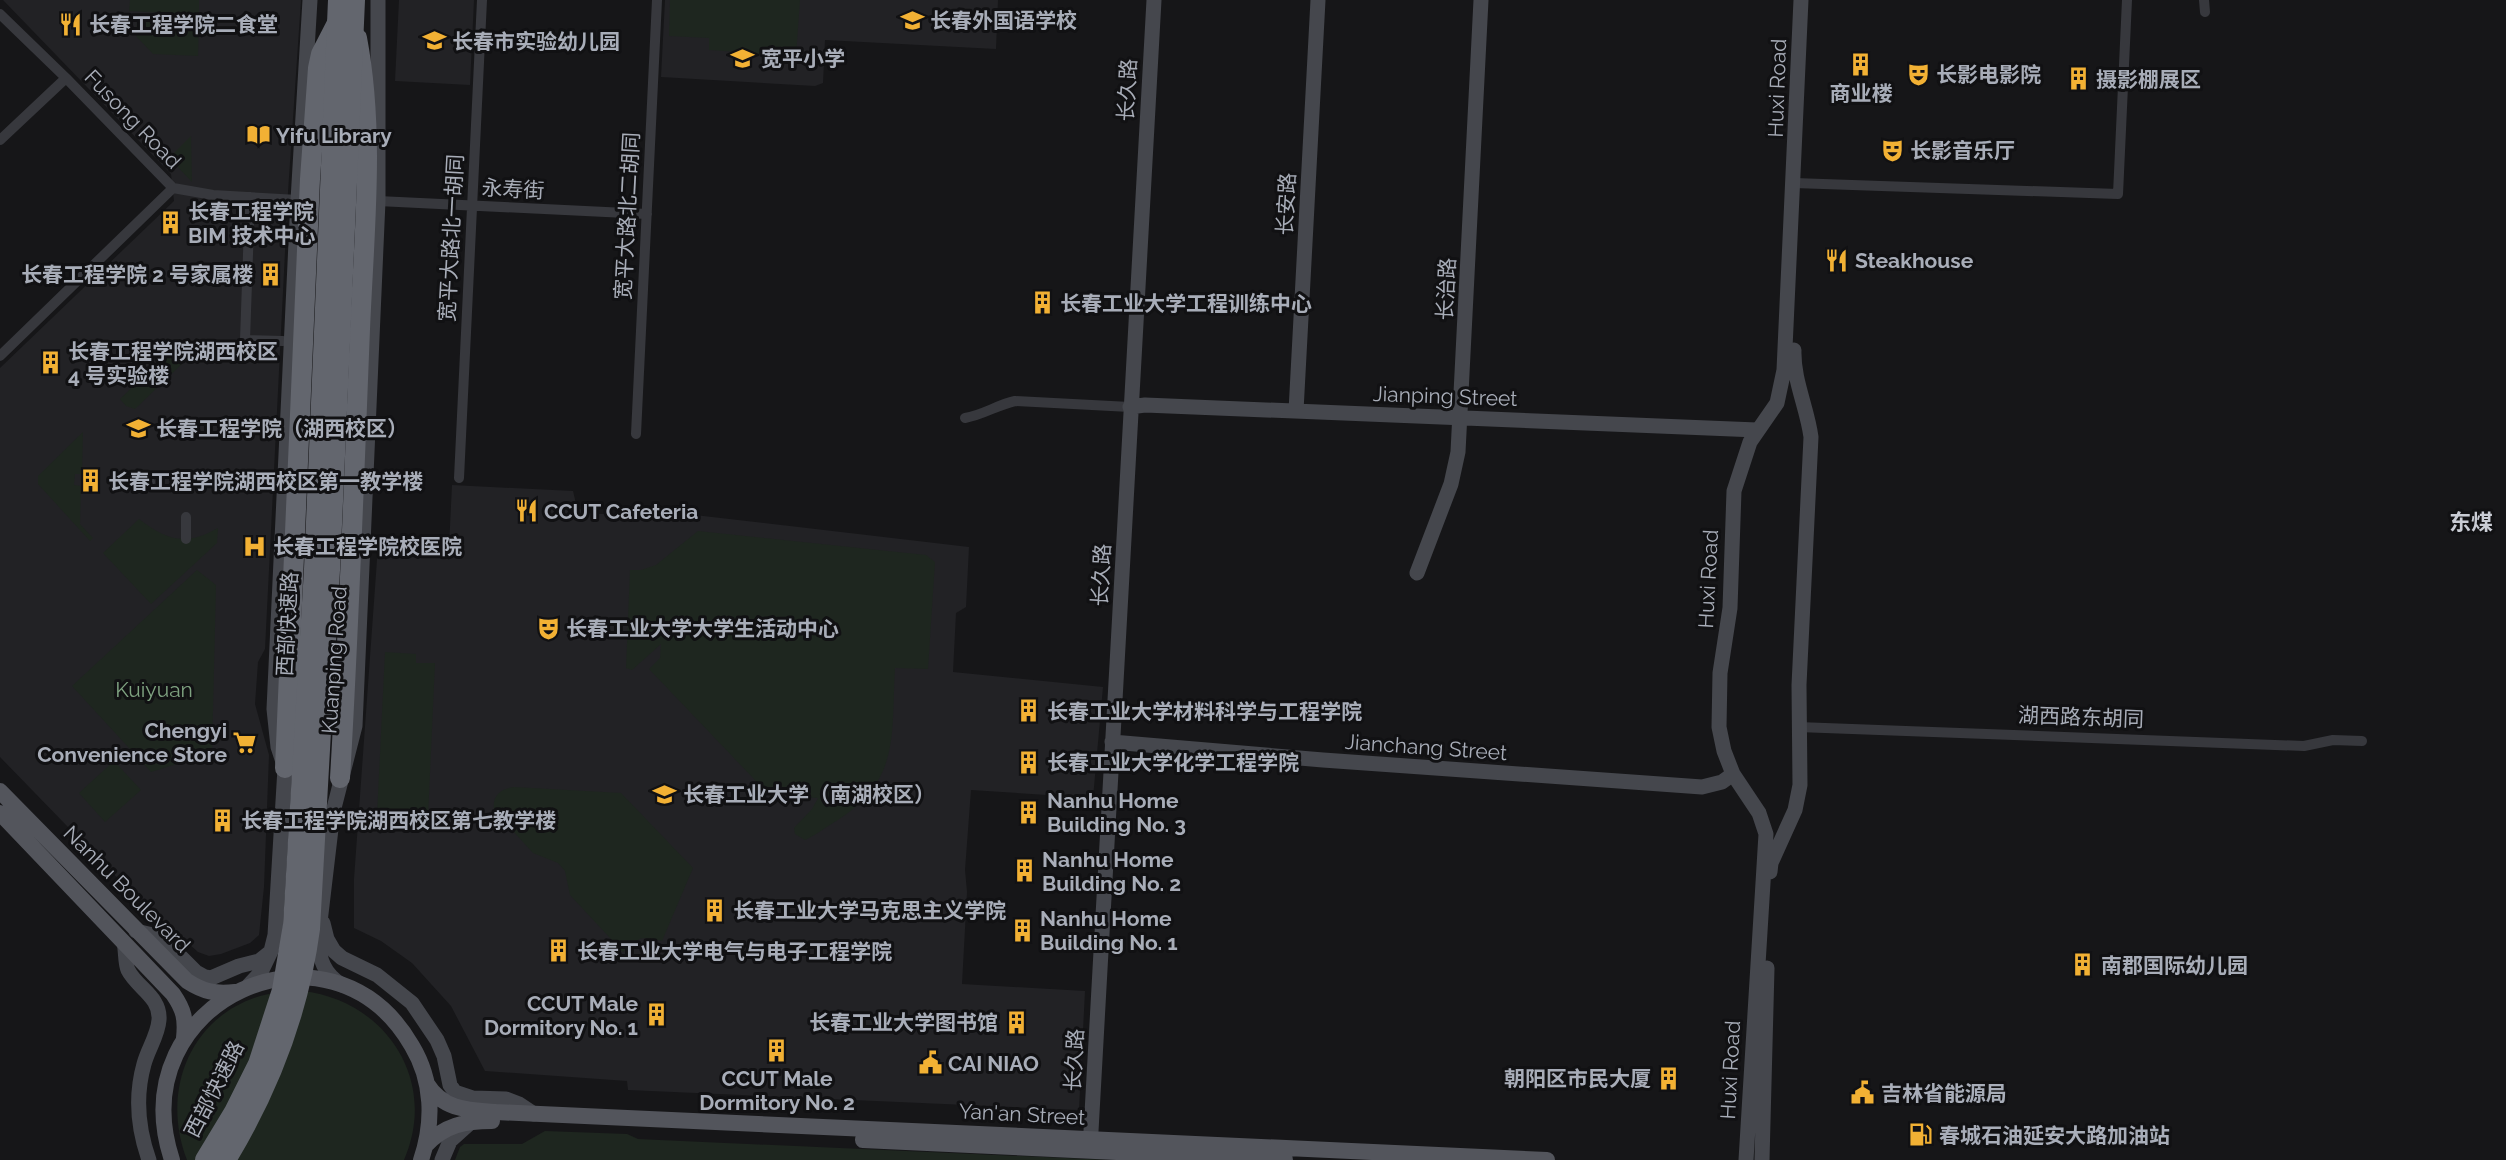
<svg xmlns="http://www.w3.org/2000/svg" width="2506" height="1160" font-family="Raleway,'Noto Sans SC',sans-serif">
  <rect width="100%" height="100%" fill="#161618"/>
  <!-- built -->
  <path fill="#222225" d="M3 0H301L288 192 265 649 258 662 255 704 269 755 264 887 259 935 250 943 221 954 209 956 198 952 133 894 0 757V368L174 201 171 174Z
    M399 0H474L470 85 395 81Z
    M665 0H998L996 49 825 40 823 83 815 86 661 77Z
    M452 485 573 491 577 508 593 514H686L969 547 966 607 956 613 953 672 1103 687 1093 798 971 790 965 870 967 892 962 984 1085 991 1079 1110 628 1090 627 1081 485 1071 451 1006 412 963 381 941 354 928V879L378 546 449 547Z"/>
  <!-- green -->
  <path fill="#1e261f" d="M130 0H199V15L129 11Z
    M670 0H800L796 56 709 50V38L669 36Z
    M137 19 199 22 198 56 153 54 136 36Z
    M191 136 192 182 169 158Z
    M178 343 185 351 184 362 135 409 126 406 120 399Z
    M83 432 82 474H75L74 485 81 486 80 524 93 538 90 541 38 484V476Z
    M139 519C167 541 187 546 218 528L217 543 151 604 103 553Z
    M698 531 926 555 935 562 928 669 895 668C891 737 901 782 833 823 823 829 816 835 805 840L795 834 794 828 812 809 818 798 801 797 783 791 774 800 649 669 660 658 661 644 632 670 626 668 630 570H641L656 565Z
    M197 570 216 585 212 753 151 772 72 686Z
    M385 652 416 654V663H435L428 817 377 815Z
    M114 761 141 790 105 822 79 793Z
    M514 787 621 793 693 868 662 941C640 935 639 938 623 952L570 895 565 871 558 863 533 853 494 810C492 795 501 789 514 787Z
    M302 991C385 1000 439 1080 404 1160H187C161 1093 188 1018 260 996 274 992 288 992 302 991Z
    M545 1131 627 1134 638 1139 703 1142 1110 1160H455L460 1147 464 1144H522Z"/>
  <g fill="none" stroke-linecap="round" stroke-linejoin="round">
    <!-- street -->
    <path stroke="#37383d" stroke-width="10" d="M2204 0 2205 12
      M0 14 66 78 173 188 213 195 298 200
      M0 140 66 78
      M1794 183 2118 194 2127 0
      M250 197 245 340 283 341
      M378 201 647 214
      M0 356 173 188
      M965 418C983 415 997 405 1015 401L1130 407
      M636 434 657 0
      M459 478 482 0
      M130 480 150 482
      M186 517V539
      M1798 727 2304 746 2333 740 2362 741"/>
    <!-- secondary -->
    <path stroke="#45474d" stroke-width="15" d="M1130 407 1145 405 1757 430
      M1296 411 1318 0
      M1417 573 1451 484 1458 452 1481 0
      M1112 742 1323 760 1702 787 1722 782 1733 774
      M1770 872 1771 863 1795 810 1800 785 1799 685 1811 437C1807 407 1793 380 1794 350
      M323 923 327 939 334 951 342 958 377 975 412 1003 437 1040 444 1056 450 1085 455 1092 473 1098 506 1099 519 1104 534 1114
      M136 931 161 937 196 972 205 977 211 978 239 966 259 961 269 953
      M124 943C126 950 125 964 128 970 137 988 161 997 159 1020 158 1035 148 1049 144 1064 135 1096 138 1129 149 1160
      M342 985C324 974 319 959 318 939L333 812 355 726 378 201V0
      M248 986 261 972 271 951 275 935 285 768 278 747 274 709 298 200 310 0
      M1090 1149 1154 0
      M442 1160 450 1141 470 1123
      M1746 1160 1766 834 1759 813 1733 774 1724 751 1719 727 1720 673 1730 608 1734 491 1750 442 1777 403 1784 370 1801 0
      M1762 1160 1767 968"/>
    <!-- primary -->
    <path stroke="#53555c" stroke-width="16" d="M0 791 187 981C204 992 215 994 235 992
      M0 813 173 994C184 1010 186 1019 184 1038
      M427 1084C443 1110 468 1110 496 1112L1547 1160
      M863 1140 1285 1160
      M426 1145C445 1125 465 1121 492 1121
      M172 1160C119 1000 331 905 412 1046 433 1081 434 1122 421 1160"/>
    <!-- highway -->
    <path stroke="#63666e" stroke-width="20" d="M285 768 310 179 318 68 321 54 337 23
      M340 778C349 628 354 479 360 329 364 233 375 133 357 38"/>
    <!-- highway-bridge -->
    <path stroke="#63666e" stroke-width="20" d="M205 1160 234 1112 258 1064 282 990 293 925 314 569 338 0
      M226 1160C269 1089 299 1012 310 929L330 570 355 0"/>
  </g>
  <!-- icons -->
  <defs>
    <symbol id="school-bare" viewBox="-9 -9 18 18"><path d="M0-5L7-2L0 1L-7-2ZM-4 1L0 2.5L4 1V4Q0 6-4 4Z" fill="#f2b134" stroke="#111113" stroke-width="2.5" paint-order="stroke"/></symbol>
    <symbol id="restaurant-bare" viewBox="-9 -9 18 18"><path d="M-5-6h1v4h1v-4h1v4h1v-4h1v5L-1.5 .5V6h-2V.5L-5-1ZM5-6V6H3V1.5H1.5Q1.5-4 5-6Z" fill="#f2b134" stroke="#111113" stroke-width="2.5" paint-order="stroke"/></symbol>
    <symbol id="building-bare" viewBox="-9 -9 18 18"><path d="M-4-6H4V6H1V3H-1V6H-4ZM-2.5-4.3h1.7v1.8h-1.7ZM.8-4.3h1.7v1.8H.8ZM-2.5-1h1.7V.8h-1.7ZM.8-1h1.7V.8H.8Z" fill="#f2b134" stroke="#111113" stroke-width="2.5" paint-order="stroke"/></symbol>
    <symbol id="theatre-bare" viewBox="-9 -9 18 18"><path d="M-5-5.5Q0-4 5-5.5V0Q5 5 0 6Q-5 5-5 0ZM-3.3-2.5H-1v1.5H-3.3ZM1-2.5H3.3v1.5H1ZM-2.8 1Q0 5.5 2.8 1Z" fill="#f2b134" stroke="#111113" stroke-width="2.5" paint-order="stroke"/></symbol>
    <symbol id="library-bare" viewBox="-9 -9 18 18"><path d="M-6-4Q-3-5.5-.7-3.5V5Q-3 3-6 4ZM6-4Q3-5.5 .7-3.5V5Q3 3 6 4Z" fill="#f2b134" stroke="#111113" stroke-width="2.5" paint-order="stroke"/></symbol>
    <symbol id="university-bare" viewBox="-9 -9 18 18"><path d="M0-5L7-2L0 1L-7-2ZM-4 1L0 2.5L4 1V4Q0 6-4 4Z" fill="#f2b134" stroke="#111113" stroke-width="2.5" paint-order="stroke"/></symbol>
    <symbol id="hospital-bare" viewBox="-9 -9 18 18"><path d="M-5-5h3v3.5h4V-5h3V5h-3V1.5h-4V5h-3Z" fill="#f2b134" stroke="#111113" stroke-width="2.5" paint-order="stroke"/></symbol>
    <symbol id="supermarket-bare" viewBox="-9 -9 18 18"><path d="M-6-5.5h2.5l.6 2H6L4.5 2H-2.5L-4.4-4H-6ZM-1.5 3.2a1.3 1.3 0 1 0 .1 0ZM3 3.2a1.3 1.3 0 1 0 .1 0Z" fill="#f2b134" stroke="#111113" stroke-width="2.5" paint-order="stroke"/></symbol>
    <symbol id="civic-bare" viewBox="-9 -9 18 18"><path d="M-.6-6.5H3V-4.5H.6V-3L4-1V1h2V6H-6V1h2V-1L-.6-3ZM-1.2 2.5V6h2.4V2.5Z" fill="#f2b134" stroke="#111113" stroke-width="2.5" paint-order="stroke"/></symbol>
    <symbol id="fuel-bare" viewBox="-9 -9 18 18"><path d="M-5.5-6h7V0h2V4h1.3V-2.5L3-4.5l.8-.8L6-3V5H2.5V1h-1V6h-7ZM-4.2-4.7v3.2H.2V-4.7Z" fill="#f2b134" stroke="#111113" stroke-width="2.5" paint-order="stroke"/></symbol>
  </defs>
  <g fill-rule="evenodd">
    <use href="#school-bare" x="896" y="4" width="33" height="33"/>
    <use href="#restaurant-bare" x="54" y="8" width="33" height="33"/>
    <use href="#school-bare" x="418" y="24" width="33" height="33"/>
    <use href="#school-bare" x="726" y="42" width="33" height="33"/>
    <use href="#building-bare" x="1844" y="48" width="33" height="33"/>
    <use href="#theatre-bare" x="1902" y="58" width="33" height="33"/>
    <use href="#building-bare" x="2062" y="62" width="33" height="33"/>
    <use href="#library-bare" x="242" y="118" width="33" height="33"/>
    <use href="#theatre-bare" x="1876" y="134" width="33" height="33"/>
    <use href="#building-bare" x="154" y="206" width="33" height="33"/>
    <use href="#restaurant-bare" x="1820" y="244" width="33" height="33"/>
    <use href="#building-bare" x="254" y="258" width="33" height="33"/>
    <use href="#building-bare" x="1026" y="286" width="33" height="33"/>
    <use href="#building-bare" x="34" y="346" width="33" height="33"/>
    <use href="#university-bare" x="122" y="412" width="33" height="33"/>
    <use href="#building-bare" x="74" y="464" width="33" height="33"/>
    <use href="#restaurant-bare" x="510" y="494" width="33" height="33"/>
    <use href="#hospital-bare" x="238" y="530" width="33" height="33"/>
    <use href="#theatre-bare" x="532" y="612" width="33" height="33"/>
    <use href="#building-bare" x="1012" y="694" width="33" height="33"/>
    <use href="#supermarket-bare" x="228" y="726" width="33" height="33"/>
    <use href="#building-bare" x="1012" y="746" width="33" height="33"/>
    <use href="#university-bare" x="648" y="778" width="33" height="33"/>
    <use href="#building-bare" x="1012" y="796" width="33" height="33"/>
    <use href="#building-bare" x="206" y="804" width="33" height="33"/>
    <use href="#building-bare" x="1008" y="854" width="33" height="33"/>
    <use href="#building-bare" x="698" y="894" width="33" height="33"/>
    <use href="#building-bare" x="1006" y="914" width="33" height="33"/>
    <use href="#building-bare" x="542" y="934" width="33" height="33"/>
    <use href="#building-bare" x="2066" y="948" width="33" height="33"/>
    <use href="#building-bare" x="640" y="998" width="33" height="33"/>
    <use href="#building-bare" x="1000" y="1006" width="33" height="33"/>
    <use href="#building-bare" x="760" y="1034" width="33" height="33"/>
    <use href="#civic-bare" x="914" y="1046" width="33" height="33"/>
    <use href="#building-bare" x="1652" y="1062" width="33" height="33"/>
    <use href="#civic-bare" x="1846" y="1076" width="33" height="33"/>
    <use href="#fuel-bare" x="1904" y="1118" width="33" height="33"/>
  </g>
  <g text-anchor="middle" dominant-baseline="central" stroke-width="6" stroke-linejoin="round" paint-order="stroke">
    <!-- poi labels -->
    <g font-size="21" font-weight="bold" fill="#a8adb8" stroke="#111113" text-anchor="start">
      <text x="930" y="20">长春外国语学校</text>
      <text x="89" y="24">长春工程学院二食堂</text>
      <text x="452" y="41">长春市实验幼儿园</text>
      <text x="761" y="58">宽平小学</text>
      <text x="1936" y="74">长影电影院</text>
      <text x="2096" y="79">摄影棚展区</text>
      <text x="1861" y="93" text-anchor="middle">商业楼</text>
      <text x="276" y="135">Yifu Library</text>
      <text x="1910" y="150">长影音乐厅</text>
      <text x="188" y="211">长春工程学院<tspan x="188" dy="24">BIM 技术中心</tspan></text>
      <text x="1855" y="260">Steakhouse</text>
      <text x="253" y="274" text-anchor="end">长春工程学院 2 号家属楼</text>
      <text x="1060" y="303">长春工业大学工程训练中心</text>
      <text x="68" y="351">长春工程学院湖西校区<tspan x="68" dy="24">4 号实验楼</tspan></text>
      <text x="156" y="428">长春工程学院（湖西校区）</text>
      <text x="108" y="481">长春工程学院湖西校区第一教学楼</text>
      <text x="544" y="511">CCUT Cafeteria</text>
      <text x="273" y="546">长春工程学院校医院</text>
      <text x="566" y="628">长春工业大学大学生活动中心</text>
      <text x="1047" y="711">长春工业大学材料科学与工程学院</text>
      <text x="227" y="730" text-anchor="end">Chengyi<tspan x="227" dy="24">Convenience Store</tspan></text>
      <text x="1047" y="762">长春工业大学化学工程学院</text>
      <text x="683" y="794">长春工业大学（南湖校区）</text>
      <text x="1047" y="800">Nanhu Home<tspan x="1047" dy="24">Building No. 3</tspan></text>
      <text x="241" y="820">长春工程学院湖西校区第七教学楼</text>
      <text x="1042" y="859">Nanhu Home<tspan x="1042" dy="24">Building No. 2</tspan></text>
      <text x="733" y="910">长春工业大学马克思主义学院</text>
      <text x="1040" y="918">Nanhu Home<tspan x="1040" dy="24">Building No. 1</tspan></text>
      <text x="577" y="951">长春工业大学电气与电子工程学院</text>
      <text x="2101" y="965">南郡国际幼儿园</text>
      <text x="638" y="1003" text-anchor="end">CCUT Male<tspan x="638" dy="24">Dormitory No. 1</tspan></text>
      <text x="998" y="1022" text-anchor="end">长春工业大学图书馆</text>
      <text x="948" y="1063">CAI NIAO</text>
      <text x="777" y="1078" text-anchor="middle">CCUT Male<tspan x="777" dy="24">Dormitory No. 2</tspan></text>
      <text x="1651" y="1078" text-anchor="end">朝阳区市民大厦</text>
      <text x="1881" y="1093">吉林省能源局</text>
      <text x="1939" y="1135">春城石油延安大路加油站</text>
    </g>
    <!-- street labels -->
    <g font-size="21" fill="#a8adb8" stroke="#111113">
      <text transform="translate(1777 88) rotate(-88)">Huxi Road</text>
      <text transform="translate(1127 90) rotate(-87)">长久路</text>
      <text transform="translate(133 119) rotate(46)">Fusong Road</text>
      <text transform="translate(513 189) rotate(3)">永寿街</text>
      <text transform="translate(1286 204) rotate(-87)">长安路</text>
      <text transform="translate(627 216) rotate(-87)">宽平大路北二胡同</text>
      <text transform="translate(451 238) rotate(-87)">宽平大路北一胡同</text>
      <text transform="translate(1446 289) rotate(-87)">长治路</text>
      <text transform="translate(1445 396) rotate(2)">Jianping Street</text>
      <text transform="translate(1101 575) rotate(-87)">长久路</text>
      <text transform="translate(1708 579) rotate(-87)">Huxi Road</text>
      <text transform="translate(287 624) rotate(-87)">西部快速路</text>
      <text transform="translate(334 660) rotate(-86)">Kuanping Road</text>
      <text transform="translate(2081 717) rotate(2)">湖西路东胡同</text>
      <text transform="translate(1426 747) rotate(4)">Jianchang Street</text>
      <text transform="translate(127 889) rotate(45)">Nanhu Boulevard</text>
      <text transform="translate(1074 1060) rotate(-87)">长久路</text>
      <text transform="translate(1730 1070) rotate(-87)">Huxi Road</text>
      <text transform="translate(214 1089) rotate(-63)">西部快速路</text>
      <text transform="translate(1022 1114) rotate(3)">Yan'an Street</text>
    </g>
    <!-- park labels -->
    <g font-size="21" fill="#7fa381" stroke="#111113">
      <text x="154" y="689">Kuiyuan</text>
    </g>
    <!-- neighbourhood labels -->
    <g font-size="22" font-weight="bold" fill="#c9ccd4" stroke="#111113">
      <text x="2471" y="522">东煤</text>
    </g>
  </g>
</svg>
